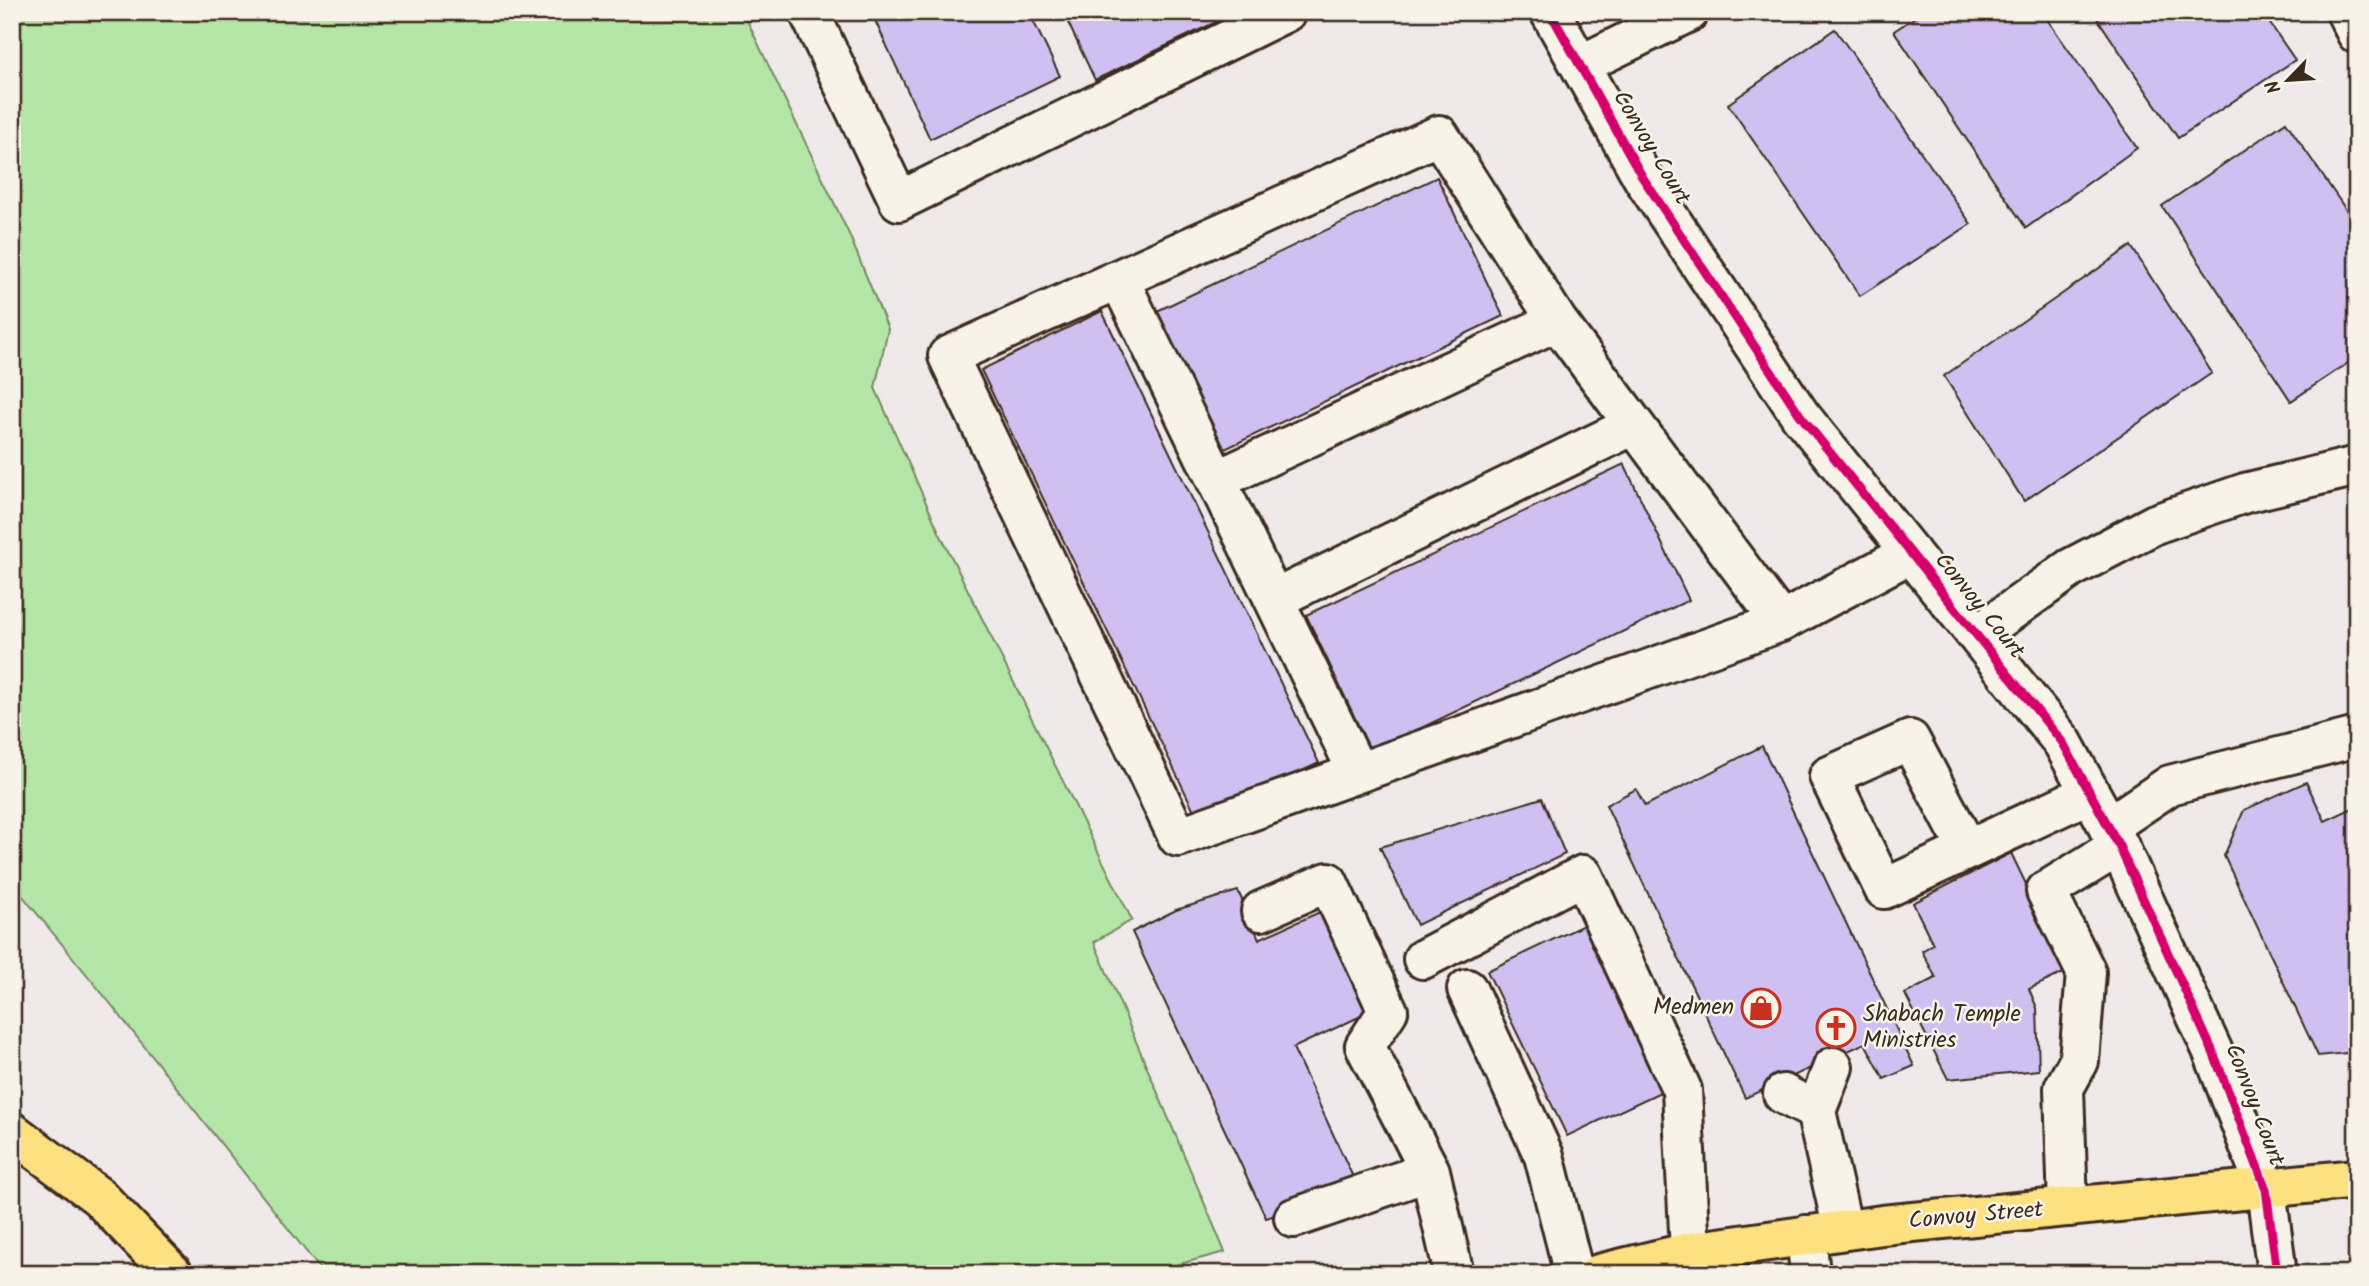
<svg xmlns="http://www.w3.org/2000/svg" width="2369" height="1286" font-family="Kalam,sans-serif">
  <rect width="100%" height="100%" fill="#efe9ea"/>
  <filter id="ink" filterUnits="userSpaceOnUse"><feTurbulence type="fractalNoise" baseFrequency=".0143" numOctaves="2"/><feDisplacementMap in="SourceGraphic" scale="14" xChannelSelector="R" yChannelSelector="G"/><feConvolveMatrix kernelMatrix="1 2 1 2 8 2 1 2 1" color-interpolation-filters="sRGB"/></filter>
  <g filter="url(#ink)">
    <!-- green -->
    <path fill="#b4e6a7" stroke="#788862" stroke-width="2" d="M12 12H743L849 234 888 329 875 388 939 532 1132 920 1094 942 1225 1252 1142 1274H324L110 1003 12 883Z"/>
    <!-- building -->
    <path fill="#cfc0f1" stroke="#3b2a1e" stroke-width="2" d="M871 12H1029L1060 76 930 139Z
      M1063 12H1237L1095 80Z
      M1923 12H2042L2137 148 2026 228 1894 31Z
      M2093 12H2262L2295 60 2178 138Z
      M1835 29 1971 224 1860 296 1728 104Z
      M2286 122 2357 226V357L2291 401 2162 206Z
      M1437 177 1503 316 1223 450 1157 311Z
      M2131 246 2212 373 2024 501 1944 376Z
      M1102 311 1319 763 1199 821 981 370Z
      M1624 464 1689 600 1371 752 1306 615Z
      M1762 746 1914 1066 1884 1079 1865 1043 1745 1098 1606 805 1636 789 1645 806Z
      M2306 782 2325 821 2357 806V1052L2318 1056 2224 856 2244 810Z
      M1542 798 1565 854 1417 925 1380 847Z
      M2011 853 2068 971 2029 989 2037 1008 2039 1070 1948 1079 1905 994 1936 978 1922 951 1933 944 1913 903Z
      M1238 891 1259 939 1329 908 1376 1009 1293 1048 1353 1177 1345 1194 1266 1218 1132 932 1176 910Z
      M1592 921 1669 1088 1567 1136 1487 971Z"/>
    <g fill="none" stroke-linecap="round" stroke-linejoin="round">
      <defs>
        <path id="minor" d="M809 12 899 201 1286 12
          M1550 12 1643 178 1800 415 2063 743 2119 846 2213 1052 2266 1189 2277 1274
          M2346 12 2357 34
          M1580 65 1689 12
          M1119 279 1358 773
          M1217 480 1557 321
          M1275 599 1634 425
          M1781 622 1557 321 1439 135 948 356 1178 837 1781 622 1911 553
          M1977 635 2071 568 2155 524 2245 493 2357 466
          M2108 827 2170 785 2357 737
          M1968 850 1910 740 1829 776 1884 889 2090 793
          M1261 911 1328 882 1388 1011 1365 1046 1430 1171 1454 1274
          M1423 959 1583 875 1682 1090 1690 1252
          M1467 989 1544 1156 1574 1274
          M1783 1094 1816 1111 1843 1230
          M1816 1111 1833 1067
          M2068 1207 2064 1088 2079 1061 2086 972 2046 891 2119 846
          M1294 1218 1430 1171
          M1806 1235 1810 1274"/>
        <path id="major" d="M1599 1274 1690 1252 1882 1225 2357 1179"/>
        <path id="highway" d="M12 1132 99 1197 173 1274"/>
      </defs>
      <!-- minor casing -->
      <use href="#minor" stroke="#3b2a1e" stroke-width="44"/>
      <!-- major casing -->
      <use href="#major" stroke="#3b2a1e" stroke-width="44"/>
      <!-- highway casing -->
      <use href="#highway" stroke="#3b2a1e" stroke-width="44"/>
      <!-- minor -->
      <use href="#minor" stroke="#f7f3e8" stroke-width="38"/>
      <!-- major -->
      <use href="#major" stroke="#fde080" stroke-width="38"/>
      <!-- highway -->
      <use href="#highway" stroke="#fde080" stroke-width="38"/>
      <defs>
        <path id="cycleway" d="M1550 12 1643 178 1800 415 2063 743 2119 846 2213 1052 2266 1189 2277 1274"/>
      </defs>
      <!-- cycleway casing -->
      <use href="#cycleway" stroke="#f7f3e8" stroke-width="13"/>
      <!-- cycleway -->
      <use href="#cycleway" stroke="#d6006c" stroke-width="9"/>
    </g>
  </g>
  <!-- icons -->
  <defs>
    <symbol id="shop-ring" viewBox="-11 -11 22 22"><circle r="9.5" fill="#f7f3e8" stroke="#c8321e" stroke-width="1.5"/><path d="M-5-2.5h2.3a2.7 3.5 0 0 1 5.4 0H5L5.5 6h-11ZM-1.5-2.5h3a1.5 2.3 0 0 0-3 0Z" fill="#c8321e"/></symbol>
    <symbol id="church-ring" viewBox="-11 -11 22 22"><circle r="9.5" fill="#f7f3e8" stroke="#c8321e" stroke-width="1.5"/><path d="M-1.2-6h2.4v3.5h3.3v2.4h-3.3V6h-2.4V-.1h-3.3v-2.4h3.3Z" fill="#c8321e"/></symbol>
  </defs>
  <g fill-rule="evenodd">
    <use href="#shop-ring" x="1739" y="986" width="44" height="44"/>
    <use href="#church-ring" x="1814" y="1006" width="44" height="44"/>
  </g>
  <g text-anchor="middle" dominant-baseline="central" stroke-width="5" stroke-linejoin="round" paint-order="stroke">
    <!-- street labels -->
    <g font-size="23" fill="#3b2a1e" stroke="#f7f3e8">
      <text transform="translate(1651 148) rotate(59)">Convoy Court</text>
      <text transform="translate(1979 606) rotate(51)">Convoy Court</text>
      <text transform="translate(2254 1105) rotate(69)">Convoy Court</text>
      <text transform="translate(1976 1216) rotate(-5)">Convoy Street</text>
    </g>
    <!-- poi labels -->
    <g font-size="23" fill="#3b2a1e" stroke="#f7f3e8" text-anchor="end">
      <text x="1734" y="1008">Medmen</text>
      <text x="1863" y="1015" text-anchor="start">Shabach Temple<tspan x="1863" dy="26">Ministries</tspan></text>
    </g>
  </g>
  <!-- margin -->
  <rect width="2369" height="1286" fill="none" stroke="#f7f3e8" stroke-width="42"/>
  <rect x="21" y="21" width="2327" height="1244" fill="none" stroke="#3b2a1e" stroke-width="2.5" filter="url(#ink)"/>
  <!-- north arrow -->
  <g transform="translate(2288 80) rotate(245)" stroke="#f7f3e8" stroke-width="5" paint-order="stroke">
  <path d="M0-5L12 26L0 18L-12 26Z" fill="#3b2a1e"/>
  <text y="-10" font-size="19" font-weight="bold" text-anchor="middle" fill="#3b2a1e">N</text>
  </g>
</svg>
